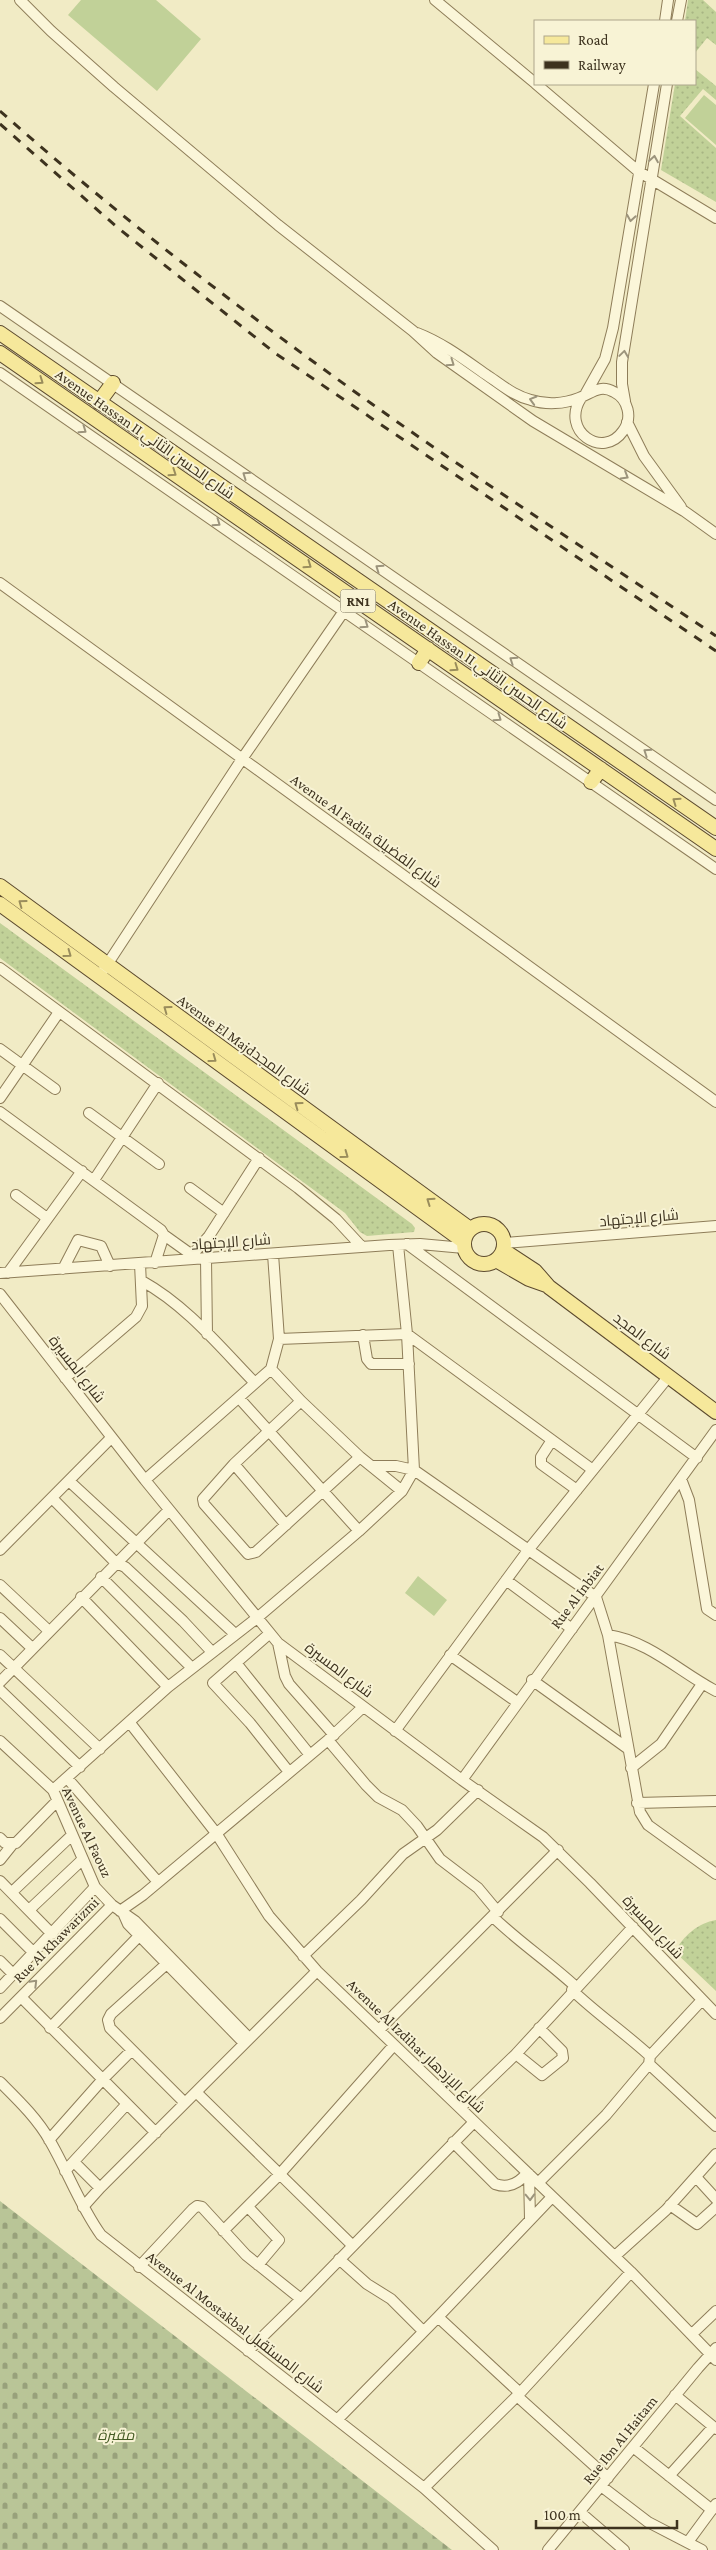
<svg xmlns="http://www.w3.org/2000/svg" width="716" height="2550" font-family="'Crimson Pro',Cairo,serif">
  <defs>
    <pattern id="grass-dots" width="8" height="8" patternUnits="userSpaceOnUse" patternTransform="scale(1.25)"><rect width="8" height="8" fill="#c1d198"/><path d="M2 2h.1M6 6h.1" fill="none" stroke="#a7b483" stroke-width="1.8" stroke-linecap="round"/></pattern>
    <pattern id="cemetery-stones" width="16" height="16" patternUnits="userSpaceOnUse" patternTransform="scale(1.25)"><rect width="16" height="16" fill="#b9c597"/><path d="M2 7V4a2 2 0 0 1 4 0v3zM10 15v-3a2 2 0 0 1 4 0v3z" fill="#98a17b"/></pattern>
  </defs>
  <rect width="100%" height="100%" fill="#f1ebc5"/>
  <!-- grass -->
  <path fill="url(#grass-dots)" d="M688 0H703L716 12V45L707 38 695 53V21H685Z
    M695 69 716 86V100L703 89 680 116 716 148V202L661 170 675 84H695Z
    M0 923 412 1224 415 1228 414 1232 367 1236 360 1232 345 1213 0 958Z
    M716 1920V1991L675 1952C683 1936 698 1923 716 1920Z"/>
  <!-- cemetery -->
  <path fill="url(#cemetery-stones)" d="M0 2201 452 2550H0Z"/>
  <!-- pitch -->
  <path fill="#c1d198" d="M81 0H156L201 39 157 91 68 15Z
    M704 95 716 105V145L685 118Z
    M418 1576 447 1600 434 1616 405 1593Z"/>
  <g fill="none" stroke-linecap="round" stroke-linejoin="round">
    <defs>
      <path id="minor" d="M20 0 51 31 114 87 278 225 413 331 437 353 533 421 684 511 716 534
        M435 0 535 83
        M665 21 668 0
        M677 21 681 0
        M536 84 638 171 716 218
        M0 306 716 800
        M417 333C443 343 465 360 488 376 502 385 514 396 531 400 546 405 564 404 579 398 592 393 600 384 614 392 628 399 633 418 623 431 603 460 560 431 581 398
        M0 373 716 869
        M586 393 605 359 613 328 654 84
        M625 401 622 384V362L667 84
        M627 422 644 456 681 507
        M0 583 716 1102
        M0 968 298 1188 336 1219 362 1247
        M99 977 242 759 344 611
        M0 1049 55 1089
        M0 1098 59 1012
        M0 1112 161 1230 164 1235 155 1263
        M89 1113 159 1164
        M94 1180 158 1083
        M190 1188 224 1213
        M16 1195 47 1218
        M164 1235 192 1255 193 1259
        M504 1243 716 1226
        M407 1244 697 1458
        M192 1255 209 1236 259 1158
        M206 1259 207 1334
        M63 1269 78 1240 101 1246 110 1266
        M0 1273 389 1245 420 1244 464 1248
        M8 1273 82 1171
        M142 1281C187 1306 220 1347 255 1383
        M0 1294 145 1480 278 1643 462 1780 543 1837 590 1883 716 2014
        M363 1335 367 1359 371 1364H409
        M279 1339 407 1334 593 1470
        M271 1369 301 1401 360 1457 402 1491
        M65 1378 136 1317 142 1306 140 1264
        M239 1398 359 1531
        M301 1401 234 1464 203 1499 204 1504 248 1554 256 1552 360 1457
        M552 1440 541 1457V1464L577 1490
        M234 1464 286 1525
        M373 1466H396L414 1470 596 1597 608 1635 640 1812 648 1825 716 1874
        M681 1479 689 1500 707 1609 716 1615
        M145 1480 271 1369 279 1339 273 1254
        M69 1481 235 1634
        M52 1498 116 1563 125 1567 183 1621 212 1652
        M0 1550 111 1438
        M101 1577 192 1668
        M506 1580 572 1629
        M0 1585 49 1631
        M81 1597 168 1687
        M0 1618 32 1648
        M269 1634 213 1683 250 1723 289 1772
        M608 1635C649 1641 681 1673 716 1691
        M278 1643 285 1676 289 1684 334 1735
        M0 1655 100 1749
        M450 1655 517 1702
        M236 1663 310 1755
        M532 1680 627 1748
        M0 1682 169 1510
        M0 1690 80 1767
        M130 1723 216 1833 269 1916 317 1971 631 2272 716 2360
        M395 1731 529 1549 669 1376
        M328 1740 366 1785 378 1797 402 1810 417 1826 440 1859 478 1888 498 1912
        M0 1741 53 1790 95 1887 112 1905 135 1921 249 2038
        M631 1768 661 1744 702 1684
        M67 1778 158 1882
        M462 1780 716 1430
        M53 1790 168 1687 257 1618 359 1531 402 1491 414 1470 407 1334 398 1245
        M637 1803 716 1801
        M0 1838 5 1843H16L57 1801
        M0 1860 12 1845
        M0 1881 52 1934
        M12 1892 72 1835
        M29 1910 83 1859
        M120 1911 143 1895 328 1740 363 1707
        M124 1915 128 1924 244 2043
        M493 1917C520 1943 549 1962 576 1987
        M0 1919 34 1953
        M303 1956 361 1900 403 1854 437 1830 478 1790
        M172 1959 111 2014 108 2020 110 2028 185 2103
        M0 1961 13 1974
        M0 1988 95 1887
        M572 1990C597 2014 625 2033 650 2056L649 2064 716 2126
        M21 1997 156 2133
        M0 2018 112 1905
        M50 2028 139 1936
        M379 2030 558 1850
        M516 2054 542 2075 563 2058 562 2051 539 2028
        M650 2056 702 2000
        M0 2082C18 2100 37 2118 50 2141 68 2172 80 2206 101 2235L424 2488 493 2550
        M196 2092 352 2245
        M460 2108 516 2054 633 1927
        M49 2140 103 2079 132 2050
        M453 2142 495 2184C509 2189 519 2183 527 2173
        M74 2162 100 2188
        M65 2171 126 2105
        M529 2174 530 2219
        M696 2177 716 2199
        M538 2183 606 2115 649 2064
        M670 2205 697 2224 716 2207
        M83 2207 100 2188 317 1971
        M248 2207 279 2240 258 2265
        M223 2231 279 2175 394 2045
        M615 2256 666 2210 716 2154
        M339 2259 367 2284 391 2299 423 2331
        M139 2267 193 2209 197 2206 202 2207 246 2255 301 2299
        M438 2317 520 2393
        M692 2334 716 2311
        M248 2351 301 2299 474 2122
        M675 2395 716 2429
        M517 2396 608 2478
        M337 2420 438 2317 552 2197
        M633 2447 712 2510
        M669 2476 713 2427
        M601 2486 648 2522 702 2550
        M424 2488 520 2393 631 2272
        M581 2513 624 2550
        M688 2542 716 2504
        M548 2550 698 2368 716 2348"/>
      <path id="major" d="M0 333 716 828
        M0 353 716 849
        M99 402 113 383
        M419 663 428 649
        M591 782 601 769
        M0 886 470 1229
        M0 904 463 1241
        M464 1244a20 20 0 1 1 40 0a20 20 0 1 1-40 0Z
        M503 1250 535 1271 549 1287 716 1412
        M496 1260 529 1279 546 1285"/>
    </defs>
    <!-- minor casing -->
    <use href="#minor" stroke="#8e7d59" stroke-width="12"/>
    <!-- major casing -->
    <use href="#major" stroke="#5c4a2e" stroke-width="16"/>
    <!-- minor -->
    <use href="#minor" stroke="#fbf6d9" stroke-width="10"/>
    <!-- major -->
    <use href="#major" stroke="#f6e89b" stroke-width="14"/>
    <!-- rail -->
    <path stroke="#3d321e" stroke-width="3" stroke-dasharray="9 9" stroke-linecap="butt" d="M0 111C118 216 243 312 372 404 484 484 601 559 716 636
      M0 124 118 228 275 353 716 651"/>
  </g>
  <!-- one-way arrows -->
  <defs><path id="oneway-chevron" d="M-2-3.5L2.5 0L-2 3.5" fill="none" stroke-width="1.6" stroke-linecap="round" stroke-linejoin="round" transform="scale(1.25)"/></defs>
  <g stroke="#9c947c">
    <use href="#oneway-chevron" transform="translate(654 159) rotate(-81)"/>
    <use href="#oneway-chevron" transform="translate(631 218) rotate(99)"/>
    <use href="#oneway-chevron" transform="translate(624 354) rotate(-82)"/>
    <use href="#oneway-chevron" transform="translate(451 363) rotate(35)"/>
    <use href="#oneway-chevron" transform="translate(533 400) rotate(-164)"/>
    <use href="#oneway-chevron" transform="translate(83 430) rotate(35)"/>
    <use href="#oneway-chevron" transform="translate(246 475) rotate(-145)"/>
    <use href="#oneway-chevron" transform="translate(625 476) rotate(31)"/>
    <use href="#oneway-chevron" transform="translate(217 523) rotate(35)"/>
    <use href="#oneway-chevron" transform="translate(379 568) rotate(-145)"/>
    <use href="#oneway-chevron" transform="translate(365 625) rotate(35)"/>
    <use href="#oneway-chevron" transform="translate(513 660) rotate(-146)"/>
    <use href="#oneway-chevron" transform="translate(498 718) rotate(35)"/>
    <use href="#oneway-chevron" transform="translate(647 752) rotate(-146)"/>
    <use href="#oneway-chevron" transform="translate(34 1983) rotate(-45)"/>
    <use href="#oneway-chevron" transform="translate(530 2197) rotate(88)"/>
  </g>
  <g stroke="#9a8d5c">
    <use href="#oneway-chevron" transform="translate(40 381) rotate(35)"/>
    <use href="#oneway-chevron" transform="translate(173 473) rotate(34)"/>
    <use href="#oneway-chevron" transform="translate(308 565) rotate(35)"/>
    <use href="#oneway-chevron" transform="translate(455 668) rotate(35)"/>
    <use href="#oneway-chevron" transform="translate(676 801) rotate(-145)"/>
    <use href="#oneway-chevron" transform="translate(22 903) rotate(-144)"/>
    <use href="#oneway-chevron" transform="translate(68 954) rotate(36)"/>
    <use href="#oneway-chevron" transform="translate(167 1009) rotate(-144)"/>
    <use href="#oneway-chevron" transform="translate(213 1059) rotate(36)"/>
    <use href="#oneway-chevron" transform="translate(298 1105) rotate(-144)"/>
    <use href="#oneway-chevron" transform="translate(345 1155) rotate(36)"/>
    <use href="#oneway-chevron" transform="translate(430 1201) rotate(-145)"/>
  </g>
  <g text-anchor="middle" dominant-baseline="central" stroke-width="4" stroke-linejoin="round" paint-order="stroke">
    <!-- shield labels -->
    <rect fill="#f8f3d5" stroke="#756c55" stroke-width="1" x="340.5" y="589.5" width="35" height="23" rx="4"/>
    <g font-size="14" font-weight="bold" fill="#3d321e">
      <text x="358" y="601">RN1</text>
    </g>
    <!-- street labels -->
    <g font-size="15" fill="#3d321e" stroke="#f8f3d5">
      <text transform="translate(145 434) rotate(35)">Avenue Hassan II شارع الحسن الثاني</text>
      <text transform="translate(478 664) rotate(35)">Avenue Hassan II شارع الحسن الثاني</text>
      <text transform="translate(366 831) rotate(36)">Avenue Al Fadila شارع الفضيلة</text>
      <text transform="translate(244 1045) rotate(36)">Avenue El Majdشارع المجد</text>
      <text transform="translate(639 1218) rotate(-5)">شارع الإجتهاد</text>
      <text transform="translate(231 1242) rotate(-4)">شارع الإجتهاد</text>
      <text transform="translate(642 1336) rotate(37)">شارع المجد</text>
      <text transform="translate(77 1369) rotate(52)">شارع المسيرة</text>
      <text transform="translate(577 1596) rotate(-53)">Rue Al Inbiat</text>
      <text transform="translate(339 1670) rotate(37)">شارع المسيرة</text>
      <text transform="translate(87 1832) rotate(65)">Avenue Al Faouz</text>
      <text transform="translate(653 1927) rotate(47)">شارع المسيرة</text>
      <text transform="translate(56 1940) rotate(-45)">Rue Al Khawarizmi</text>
      <text transform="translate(416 2046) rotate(44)">Avenue Al Izdihar شارع الإزدهار</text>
      <text transform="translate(235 2322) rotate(38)">Avenue Al Mostakbal شارع المستقبل</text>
      <text transform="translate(620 2440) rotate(-51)">Rue Ibn Al Haitam</text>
    </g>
    <!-- park labels -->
    <g font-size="15" font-style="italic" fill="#455b24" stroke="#f8f3d5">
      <text x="116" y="2435">مقبرة</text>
    </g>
  </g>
  <!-- legend -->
  <rect x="534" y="20" width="162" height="65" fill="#f8f3d5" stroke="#ada68c"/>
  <rect x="544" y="36" width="25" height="8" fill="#f6e89b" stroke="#ada68c"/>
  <text x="578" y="45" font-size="15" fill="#3d321e">Road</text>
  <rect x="544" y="61" width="25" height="8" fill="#3d321e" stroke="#ada68c"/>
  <text x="578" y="70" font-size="15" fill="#3d321e">Railway</text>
  <!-- scale -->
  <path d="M536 2520v8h141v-8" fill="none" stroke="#3d321e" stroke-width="2.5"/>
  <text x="544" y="2520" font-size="15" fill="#3d321e" stroke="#f8f3d5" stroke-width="4" paint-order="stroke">100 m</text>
</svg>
